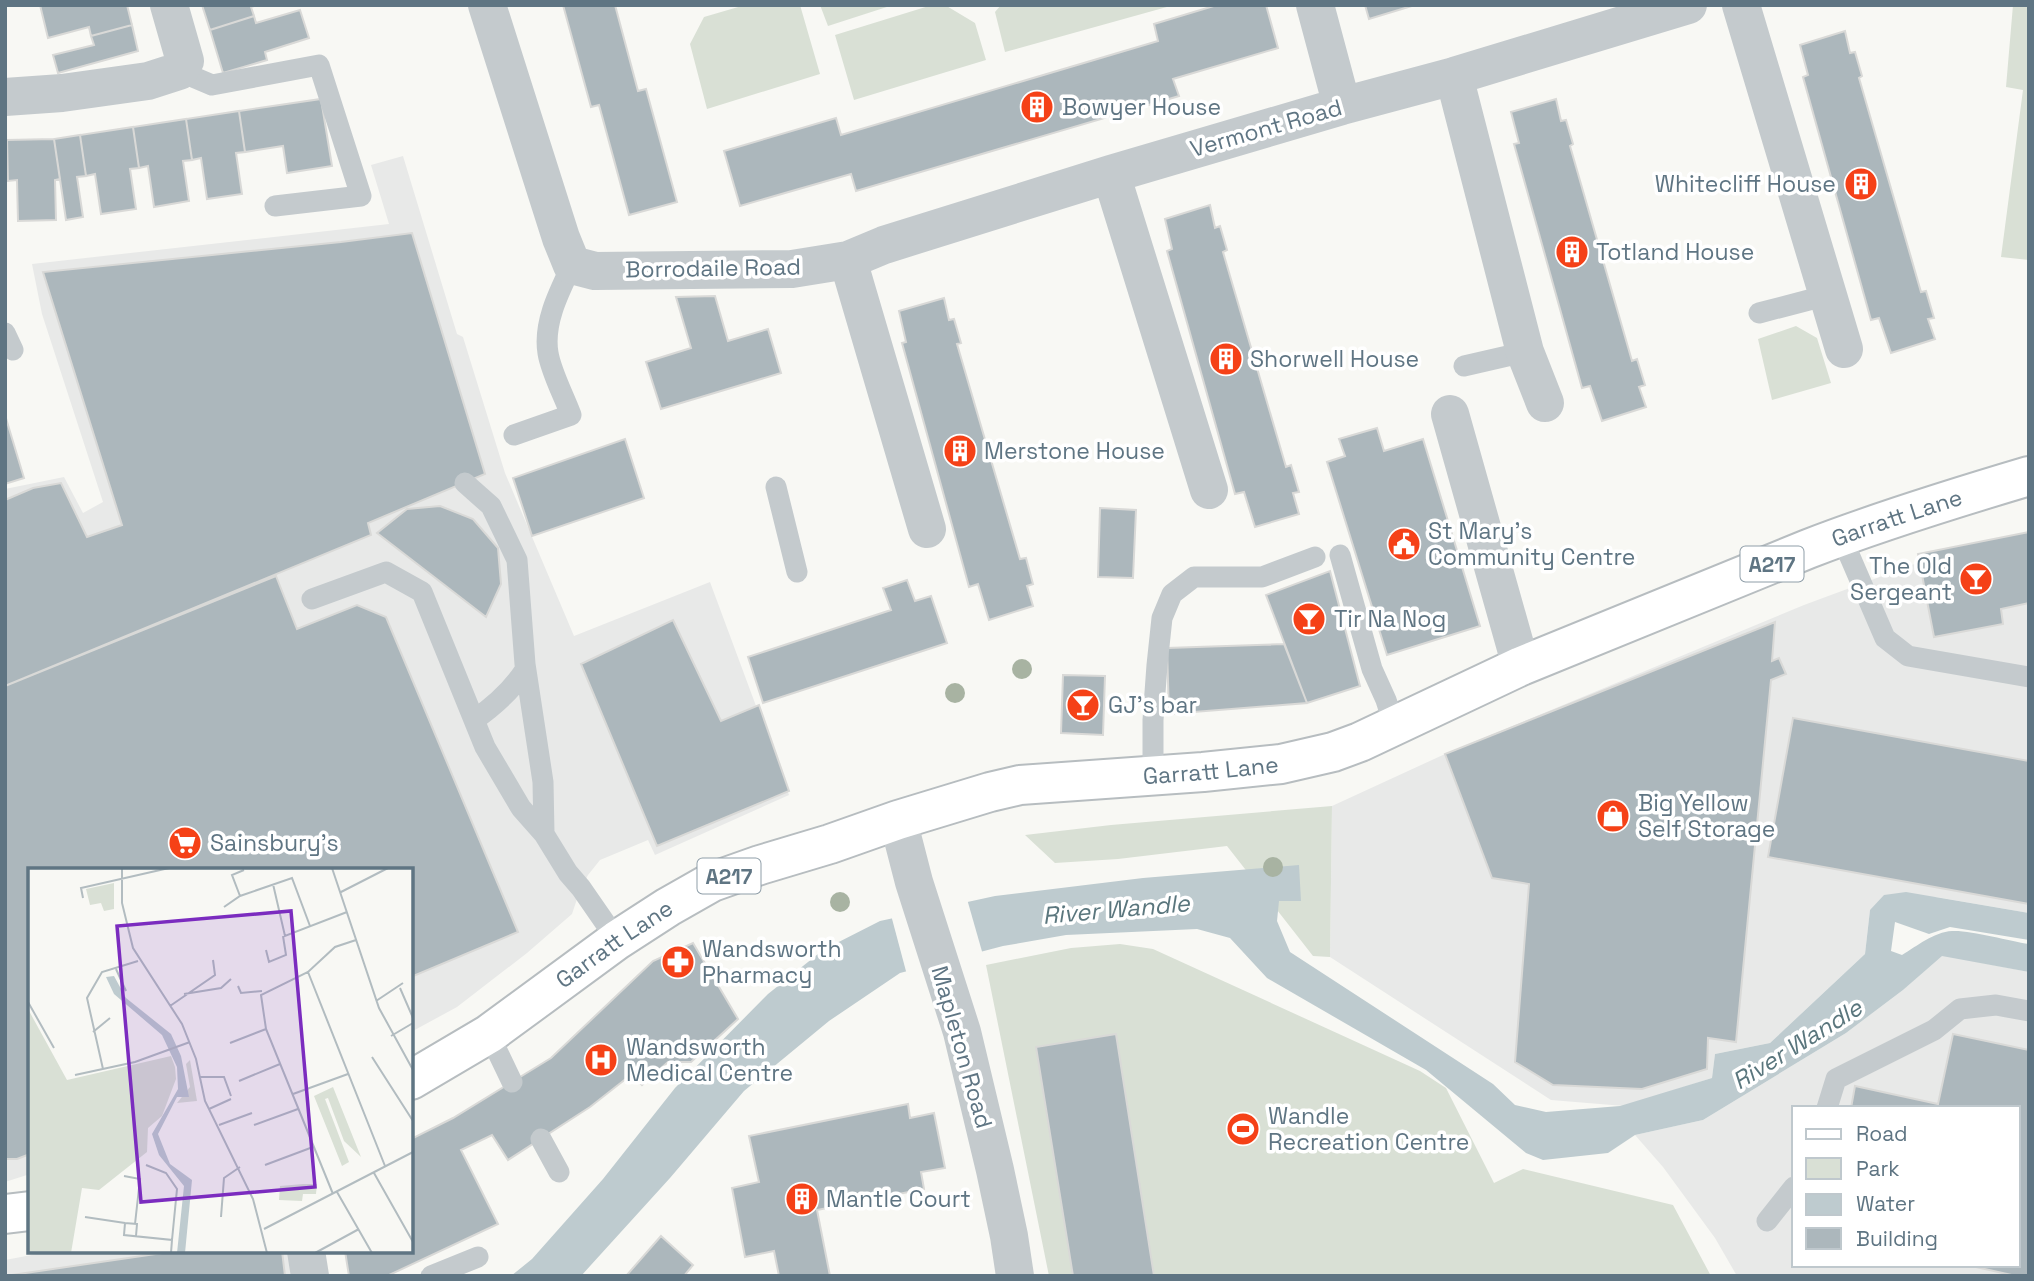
<svg xmlns="http://www.w3.org/2000/svg" width="2034" height="1281" font-family="'Space Grotesk',sans-serif">
  <rect width="100%" height="100%" fill="#f8f8f4"/>
  <!-- built -->
  <path fill="#e8e9e8" fill-rule="evenodd" d="M403 156 457 334 463 337 505 473 574 636 710 582 789 795 655 855 648 840 600 860 588 875 580 890 572 914 527 953 457 1007 411 1032V870H30V1174L5 1182V489L64 477 83 513 103 502 42 314 32 264 389 224 371 165Z
    M2029 538V913L1936 897 1870 910 1865 954 1770 1043 1715 1054 1712 1078 1624 1106 1551 1100 1330 957 1332 806 1445 754 1804 605 1920 562 1922 569Z
    M1942 955 2029 972V1276H1737L1715 1238 1663 1167 1635 1135 1703 1120 1846 1033 1903 990ZM1794 1108H2018V1265H1794Z
    M53 1251H291L294 1276H5V1260Z"/>
  <!-- green -->
  <path fill="#d9e0d5" d="M745 5H800L820 74 707 109 690 44 704 17Z
    M820 5H893L828 26Z
    M932 5H945L975 23 986 60 854 100 835 35Z
    M1001 5H1174L1005 52 995 12Z
    M2013 5H2029V260L2001 257 2023 90 2006 87Z
    M1796 326 1817 338 1831 383 1772 400 1758 339Z
    M1332 806 1330 957 1313 956 1227 846 1118 859 1055 863 1025 835 1111 825Z
    M1120 944 1153 949 1420 1071 1446 1088 1494 1183 1523 1169 1673 1205 1711 1276H1049L986 965 1071 948Z"/>
  <!-- water -->
  <path fill="#becbcf" d="M1299 865 1301 901H1279L1277 921 1290 952 1493 1084 1515 1105 1546 1112 1620 1106 1712 1078 1715 1054 1770 1043 1865 954 1870 910 1884 895 1906 892 2029 913V940L1950 927 1929 934 1895 922 1891 951 1902 955C1917 946 1934 932 1952 931 1971 930 2009 941 2029 944V972L1942 956 1903 990 1846 1033 1703 1120 1635 1135 1608 1153 1543 1160 1526 1153 1426 1070 1267 978 1230 938 1197 929 1066 935 1003 946 900 973 829 1021 744 1091 670 1178 581 1276H511L532 1259 603 1179 675 1088 768 994 823 950 880 921 995 896 1143 878Z"/>
  <!-- pier -->
  <path fill="#f8f8f4" d="M967 899 983 955 907 975 891 915Z"/>
  <!-- building -->
  <path fill="#acb7bc" stroke="#d9d9d7" stroke-width="2" d="M40 5H127L132 25 91 36 89 27 48 38Z
    M202 5H258L251 7 254 16 210 30Z
    M563 5H615L638 91 646 89 677 202 629 215 599 105 591 107Z
    M1217 5H1266L1278 48 1173 79 1179 96 856 191 851 174 740 206 724 151 836 118 841 135 1158 41 1154 24Z
    M1365 5H1415L1369 19Z
    M300 10 309 38 265 52 267 60 223 73 210 30 254 16 256 23Z
    M132 25 138 51 58 73 53 55 94 45 91 36Z
    M1845 31 1850 53 1855 52 1862 76 1859 78 1921 292 1926 291 1934 318 1928 319 1935 339 1891 353 1879 318 1871 320 1803 77 1808 75 1800 45Z
    M321 99 332 166 287 173 283 146 245 152 239 111Z
    M1556 99 1561 121 1566 120 1573 144 1570 146 1632 361 1637 359 1645 385 1639 387 1646 407 1602 421 1590 386 1582 388 1514 144 1519 143 1511 112Z
    M239 111 245 152 236 153 242 194 207 199 201 158 192 160 186 119Z
    M186 119 192 160 183 161 189 201 154 207 148 166 139 168 133 127Z
    M133 127 139 168 130 169 136 209 101 214 95 174 86 176 80 135Z
    M80 135 86 176 77 177 83 217 66 220 54 139Z
    M54 139 60 179 55 180 56 220 18 221 17 180 8 181 7 140Z
    M1210 205 1215 228 1220 226 1227 250 1223 252 1286 467 1291 465 1299 492 1293 493 1299 514 1255 527 1244 492 1235 494 1167 251 1172 249 1165 219Z
    M412 233 485 474 368 523 371 535 5 686V500L33 488 61 483 87 537 122 525 43 272 341 242Z
    M715 296 728 341 768 329 781 373 661 409 646 362 691 348 676 297Z
    M944 298 949 320 954 319 961 343 957 344 1020 559 1026 558 1033 584 1027 586 1033 606 989 620 978 584 969 587 902 343 906 342 899 311Z
    M5 415 24 478 5 484Z
    M1377 428 1384 451 1423 439 1480 626 1387 655 1327 462 1345 456 1339 439Z
    M625 439 644 498 532 536 513 478Z
    M440 506 473 519 498 548 501 584 486 617 377 533 407 509Z
    M1100 508 1136 510 1133 578 1098 577Z
    M2029 532V603L2001 609 2003 624 1934 637 1918 554Z
    M1330 571 1360 686 1307 703 1266 595Z
    M276 576 297 629 357 605 386 617 518 932 411 977V870H30V1154L17 1159H5V686Z
    M907 580 915 601 931 596 947 643 763 703 748 657 891 610 883 588Z
    M673 620 721 721 759 705 789 791 657 846 581 664Z
    M1775 622 1772 661 1779 658 1786 674 1771 680 1736 1042 1708 1038 1707 1069 1642 1089 1553 1085 1515 1062 1529 884 1492 878 1445 754Z
    M1284 644 1307 703 1169 714 1167 648Z
    M1063 675 1105 676 1103 735 1061 733Z
    M1793 718 2029 761V904L1768 857Z
    M693 943 738 1019 691 1062H668L642 1085 632 1074 590 1107 508 1160 492 1135 461 1150 498 1224 387 1276H349L345 1251H411V1139L453 1118 551 1058 653 961Z
    M1116 1034 1154 1276H1073L1036 1047Z
    M1953 1034 2029 1050V1276H2016L1967 1265H2018V1108H1851L1855 1086 1938 1104Z
    M908 1104 910 1118 934 1113 945 1168 921 1172 924 1189 817 1210 830 1276H779L774 1251 745 1257 732 1188 759 1182 749 1136Z
    M661 1236 693 1265 684 1276H626Z
    M176 1251H282L285 1276H5Z"/>
  <g fill="none" stroke-linecap="round" stroke-linejoin="round">
    <defs>
      <g id="primary">
        <path id="s1" d="M411 1080 489 1034 617 940 668 907 712 882 760 865 830 844 898 820 990 792 1020 785 1203 772 1281 764 1333 752 1360 742 1521 666 1808 549C1880 521 1955 498 2029 476"/>
        <path d="M5 1214 30 1211"/>
      </g>
    </defs>
    <!-- primary casing -->
    <use href="#primary" stroke="#b7bdc0" stroke-width="42"/>
    <!-- lane -->
    <path stroke="#c4cacd" stroke-width="21" d="M179 71 212 85 319 65 361 196 275 206
      M1759 313 1828 295
      M5 333 13 350
      M1464 366 1525 352
      M514 435 571 415C564 396 551 372 548 353 543 323 559 292 572 265
      M465 483 491 506 517 560 525 664 543 782 544 834
      M776 487 797 572
      M1841 536 1885 638 1908 656 2029 677
      M1340 555 1372 669 1386 700 1394 725
      M312 599 386 572 422 592 485 747 521 808 544 834 568 873 581 888 617 940
      M474 720C494 706 512 690 525 670
      M1153 775V720L1157 665 1162 618 1172 594 1194 577H1262L1315 557
      M489 1034 512 1082
      M1827 1108 1836 1079 1934 1030 1960 1009 1996 1005 2029 1011
      M541 1139 559 1172
      M1767 1221 1794 1187
      M431 1276 478 1257"/>
    <!-- street -->
    <path stroke="#c4cacd" stroke-width="38" d="M487 5 561 238 572 265 595 271 792 269 848 260 884 245 1111 174 1342 106 1454 76 1688 5
      M1315 5 1342 106
      M1741 5 1844 349
      M1454 76 1525 352 1545 403
      M5 97 62 93 148 81 179 71 185 61 169 5
      M1111 174 1209 490
      M848 260 927 529
      M1450 414 1521 666
      M898 820 914 882 962 1032 995 1170 1009 1236 1015 1276
      M306 1251 310 1276"/>
    <!-- primary -->
    <use href="#primary" stroke="#fff" stroke-width="38"/>
  </g>
  <!-- trees -->
  <g fill="#a8b3a2">
    <circle cx="1022" cy="669" r="10"/>
    <circle cx="955" cy="693" r="10"/>
    <circle cx="1273" cy="867" r="10"/>
    <circle cx="840" cy="902" r="10"/>
  </g>
  <!-- icons -->
  <defs>
    <symbol id="building-disc" viewBox="-11 -11 22 22"><circle r="9.5" fill="#f54117" stroke="#fff"/><path d="M-4-6H4V6H1V3H-1V6H-4ZM-2.5-4.3h1.7v1.8h-1.7ZM.8-4.3h1.7v1.8H.8ZM-2.5-1h1.7V.8h-1.7ZM.8-1h1.7V.8H.8Z" fill="#fff"/></symbol>
    <symbol id="civic-disc" viewBox="-11 -11 22 22"><circle r="9.5" fill="#f54117" stroke="#fff"/><path d="M-.6-6.5H3V-4.5H.6V-3L4-1V1h2V6H-6V1h2V-1L-.6-3ZM-1.2 2.5V6h2.4V2.5Z" fill="#fff"/></symbol>
    <symbol id="bar-disc" viewBox="-11 -11 22 22"><circle r="9.5" fill="#f54117" stroke="#fff"/><path d="M-6-5H6L.8 .8V4.5H3.5V6h-7V4.5H-.8V.8Z" fill="#fff"/></symbol>
    <symbol id="shop-disc" viewBox="-11 -11 22 22"><circle r="9.5" fill="#f54117" stroke="#fff"/><path d="M-5-2.5h2.3a2.7 3.5 0 0 1 5.4 0H5L5.5 6h-11ZM-1.5-2.5h3a1.5 2.3 0 0 0-3 0Z" fill="#fff"/></symbol>
    <symbol id="supermarket-disc" viewBox="-11 -11 22 22"><circle r="9.5" fill="#f54117" stroke="#fff"/><path d="M-6-5.5h2.5l.6 2H6L4.5 2H-2.5L-4.4-4H-6ZM-1.5 3.2a1.3 1.3 0 1 0 .1 0ZM3 3.2a1.3 1.3 0 1 0 .1 0Z" fill="#fff"/></symbol>
    <symbol id="pharmacy-disc" viewBox="-11 -11 22 22"><circle r="9.5" fill="#f54117" stroke="#fff"/><path d="M-2-6h4v4h4v4h-4v4h-4v-4h-4v-4h4Z" fill="#fff"/></symbol>
    <symbol id="hospital-disc" viewBox="-11 -11 22 22"><circle r="9.5" fill="#f54117" stroke="#fff"/><path d="M-5-5h3v3.5h4V-5h3V5h-3V1.5h-4V5h-3Z" fill="#fff"/></symbol>
    <symbol id="stadium-disc" viewBox="-11 -11 22 22"><circle r="9.5" fill="#f54117" stroke="#fff"/><path d="M0-5a6.5 5 0 1 0 0 10a6.5 5 0 1 0 0-10ZM-3.5-1.8h7v3.6h-7Z" fill="#fff"/></symbol>
  </defs>
  <g fill-rule="evenodd">
    <use href="#building-disc" x="1018" y="88" width="38" height="38"/>
    <use href="#building-disc" x="1842" y="165" width="38" height="38"/>
    <use href="#building-disc" x="1553" y="233" width="38" height="38"/>
    <use href="#building-disc" x="1207" y="340" width="38" height="38"/>
    <use href="#building-disc" x="941" y="432" width="38" height="38"/>
    <use href="#civic-disc" x="1385" y="525" width="38" height="38"/>
    <use href="#bar-disc" x="1957" y="560" width="38" height="38"/>
    <use href="#bar-disc" x="1290" y="600" width="38" height="38"/>
    <use href="#bar-disc" x="1064" y="686" width="38" height="38"/>
    <use href="#shop-disc" x="1594" y="797" width="38" height="38"/>
    <use href="#supermarket-disc" x="166" y="824" width="38" height="38"/>
    <use href="#pharmacy-disc" x="659" y="943" width="38" height="38"/>
    <use href="#hospital-disc" x="582" y="1041" width="38" height="38"/>
    <use href="#stadium-disc" x="1224" y="1110" width="38" height="38"/>
    <use href="#building-disc" x="783" y="1180" width="38" height="38"/>
  </g>
  <g text-anchor="middle" dominant-baseline="central" stroke-width="7" stroke-linejoin="round" paint-order="stroke">
    <!-- shield labels -->
    <g fill="#fff" stroke="#8f9ea8" stroke-width="2">
      <rect x="1740.5" y="546.5" width="63" height="35" rx="5"/>
      <rect x="697.5" y="858.5" width="63" height="35" rx="5"/>
    </g>
    <g font-size="21" font-weight="bold" fill="#5f7583">
      <text x="1772" y="564">A217</text>
      <text x="729" y="876">A217</text>
    </g>
    <!-- poi labels -->
    <g font-size="23" fill="#5f7583" stroke="#fff" text-anchor="start">
      <text x="1062" y="107">Bowyer House</text>
      <text x="1836" y="184" text-anchor="end">Whitecliff House</text>
      <text x="1596" y="252">Totland House</text>
      <text x="1250" y="359">Shorwell House</text>
      <text x="984" y="451">Merstone House</text>
      <text x="1428" y="531">St Mary's<tspan x="1428" dy="26">Community Centre</tspan></text>
      <text x="1952" y="566" text-anchor="end">The Old<tspan x="1952" dy="26">Sergeant</tspan></text>
      <text x="1334" y="619">Tir Na Nog</text>
      <text x="1108" y="705">GJ's bar</text>
      <text x="1638" y="803">Big Yellow<tspan x="1638" dy="26">Self Storage</tspan></text>
      <text x="210" y="843">Sainsbury's</text>
      <text x="702" y="949">Wandsworth<tspan x="702" dy="26">Pharmacy</tspan></text>
      <text x="626" y="1047">Wandsworth<tspan x="626" dy="26">Medical Centre</tspan></text>
      <text x="1268" y="1116">Wandle<tspan x="1268" dy="26">Recreation Centre</tspan></text>
      <text x="826" y="1199">Mantle Court</text>
    </g>
    <!-- street labels -->
    <g font-size="23" fill="#5f7583" stroke="#fff">
      <text transform="translate(1266 128) rotate(-16)">Vermont Road</text>
      <text transform="translate(713 268) rotate(-1)">Borrodaile Road</text>
      <text stroke="none"><textPath href="#s1" startOffset="1610">Garratt Lane</textPath></text>
      <text stroke="none"><textPath href="#s1" startOffset="875">Garratt Lane</textPath></text>
      <text stroke="none"><textPath href="#s1" startOffset="245">Garratt Lane</textPath></text>
      <text transform="translate(962 1047) rotate(74)">Mapleton Road</text>
    </g>
    <!-- water labels -->
    <g font-size="24" font-style="italic" fill="#5a767d" stroke="#fff">
      <text transform="translate(1116 909) rotate(-5)">River Wandle</text>
      <text transform="translate(1797 1044) rotate(-32)">River Wandle</text>
    </g>
  </g>
  <!-- overview -->
  <g transform="translate(28 868)">
    <rect width="385" height="385" fill="#f8f8f4"/>
    <path d="M86 15V41L76 43 73 35 62 37 58 21ZM0 141 39 212 143 188 147 199 148 211 134 248 120 260 119 284 71 322 54 320 43 385H0ZM162 192 169 233 149 235 162 219 158 196ZM305 219 333 289 316 273 300 230 297 231 321 294 314 298 286 228ZM275 316H289L288 326H275L274 333 251 332 252 318Z" fill="#d9e0d5"/>
    <path d="M86 108 98 130 143 166 153 188 161 229H149L130 266 142 296 164 312 157 385H149L156 318 131 287 124 266 150 221 149 199 134 167 86 126 78 109Z" fill="#becbcf"/>
    <path fill="none" stroke="#b2bcc0" stroke-width="2" d="M94 0V35L105 80 154 156 168 191 177 233 225 331 239 385M304 0 351 140 385 202M245 16 257 68 319 44M313 24 360 0M212 28 204 7 216 2M55 30 53 20 141 0M196 39 212 28 264 10 282 58M238 82 241 94 258 87 255 68M88 101 98 123M280 104 357 298M210 118 213 125 234 123M372 120 385 150M156 126 193 120 203 111M348 133 375 115M0 134 26 180M142 138 187 107 185 92M65 164 82 150M363 168 385 155M202 175 238 161M344 189 385 253M75 201 59 130 74 104 110 93M47 207 107 194 162 174M171 209H196L203 228M211 213 252 196M265 226 320 206M181 241 203 231M191 257 224 245M226 257 270 241M118 297 138 305 149 321 144 372M237 297 285 279M346 305 385 374M96 308 112 311 107 356M309 324 344 385M305 326 238 161 233 127 280 104 307 79 328 72M57 349 97 355M193 349 196 310 212 299M236 361 385 284M108 368 109 356 97 355 96 367 144 372 143 385H147M287 385 331 361"/>
    <path fill="#7b2cbf" fill-opacity="0.15" stroke="#7b2cbf" stroke-width="3.5" d="M263 43 287 319 113 334 89 58Z"/>
    <rect width="385" height="385" fill="none" stroke="#5f7583" stroke-width="3.5"/>
  </g>
  <!-- border -->
  <rect width="2034" height="1281" fill="none" stroke="#5f7583" stroke-width="14"/>
  <!-- legend -->
  <rect x="1792" y="1106" width="228" height="161" fill="#ffffff" stroke="#bfc8cd" stroke-width="2"/>
  <rect x="1806" y="1129" width="35" height="10" fill="#ffffff" stroke="#bfc8cd" stroke-width="2"/>
  <text x="1856" y="1141" font-size="21" fill="#5f7583">Road</text>
  <rect x="1806" y="1158" width="35" height="21" fill="#d9e0d5" stroke="#bfc8cd" stroke-width="2"/>
  <text x="1856" y="1176" font-size="21" fill="#5f7583">Park</text>
  <rect x="1806" y="1194" width="35" height="21" fill="#becbcf" stroke="#bfc8cd" stroke-width="2"/>
  <text x="1856" y="1211" font-size="21" fill="#5f7583">Water</text>
  <rect x="1806" y="1228" width="35" height="21" fill="#acb7bc" stroke="#bfc8cd" stroke-width="2"/>
  <text x="1856" y="1246" font-size="21" fill="#5f7583">Building</text>
</svg>
